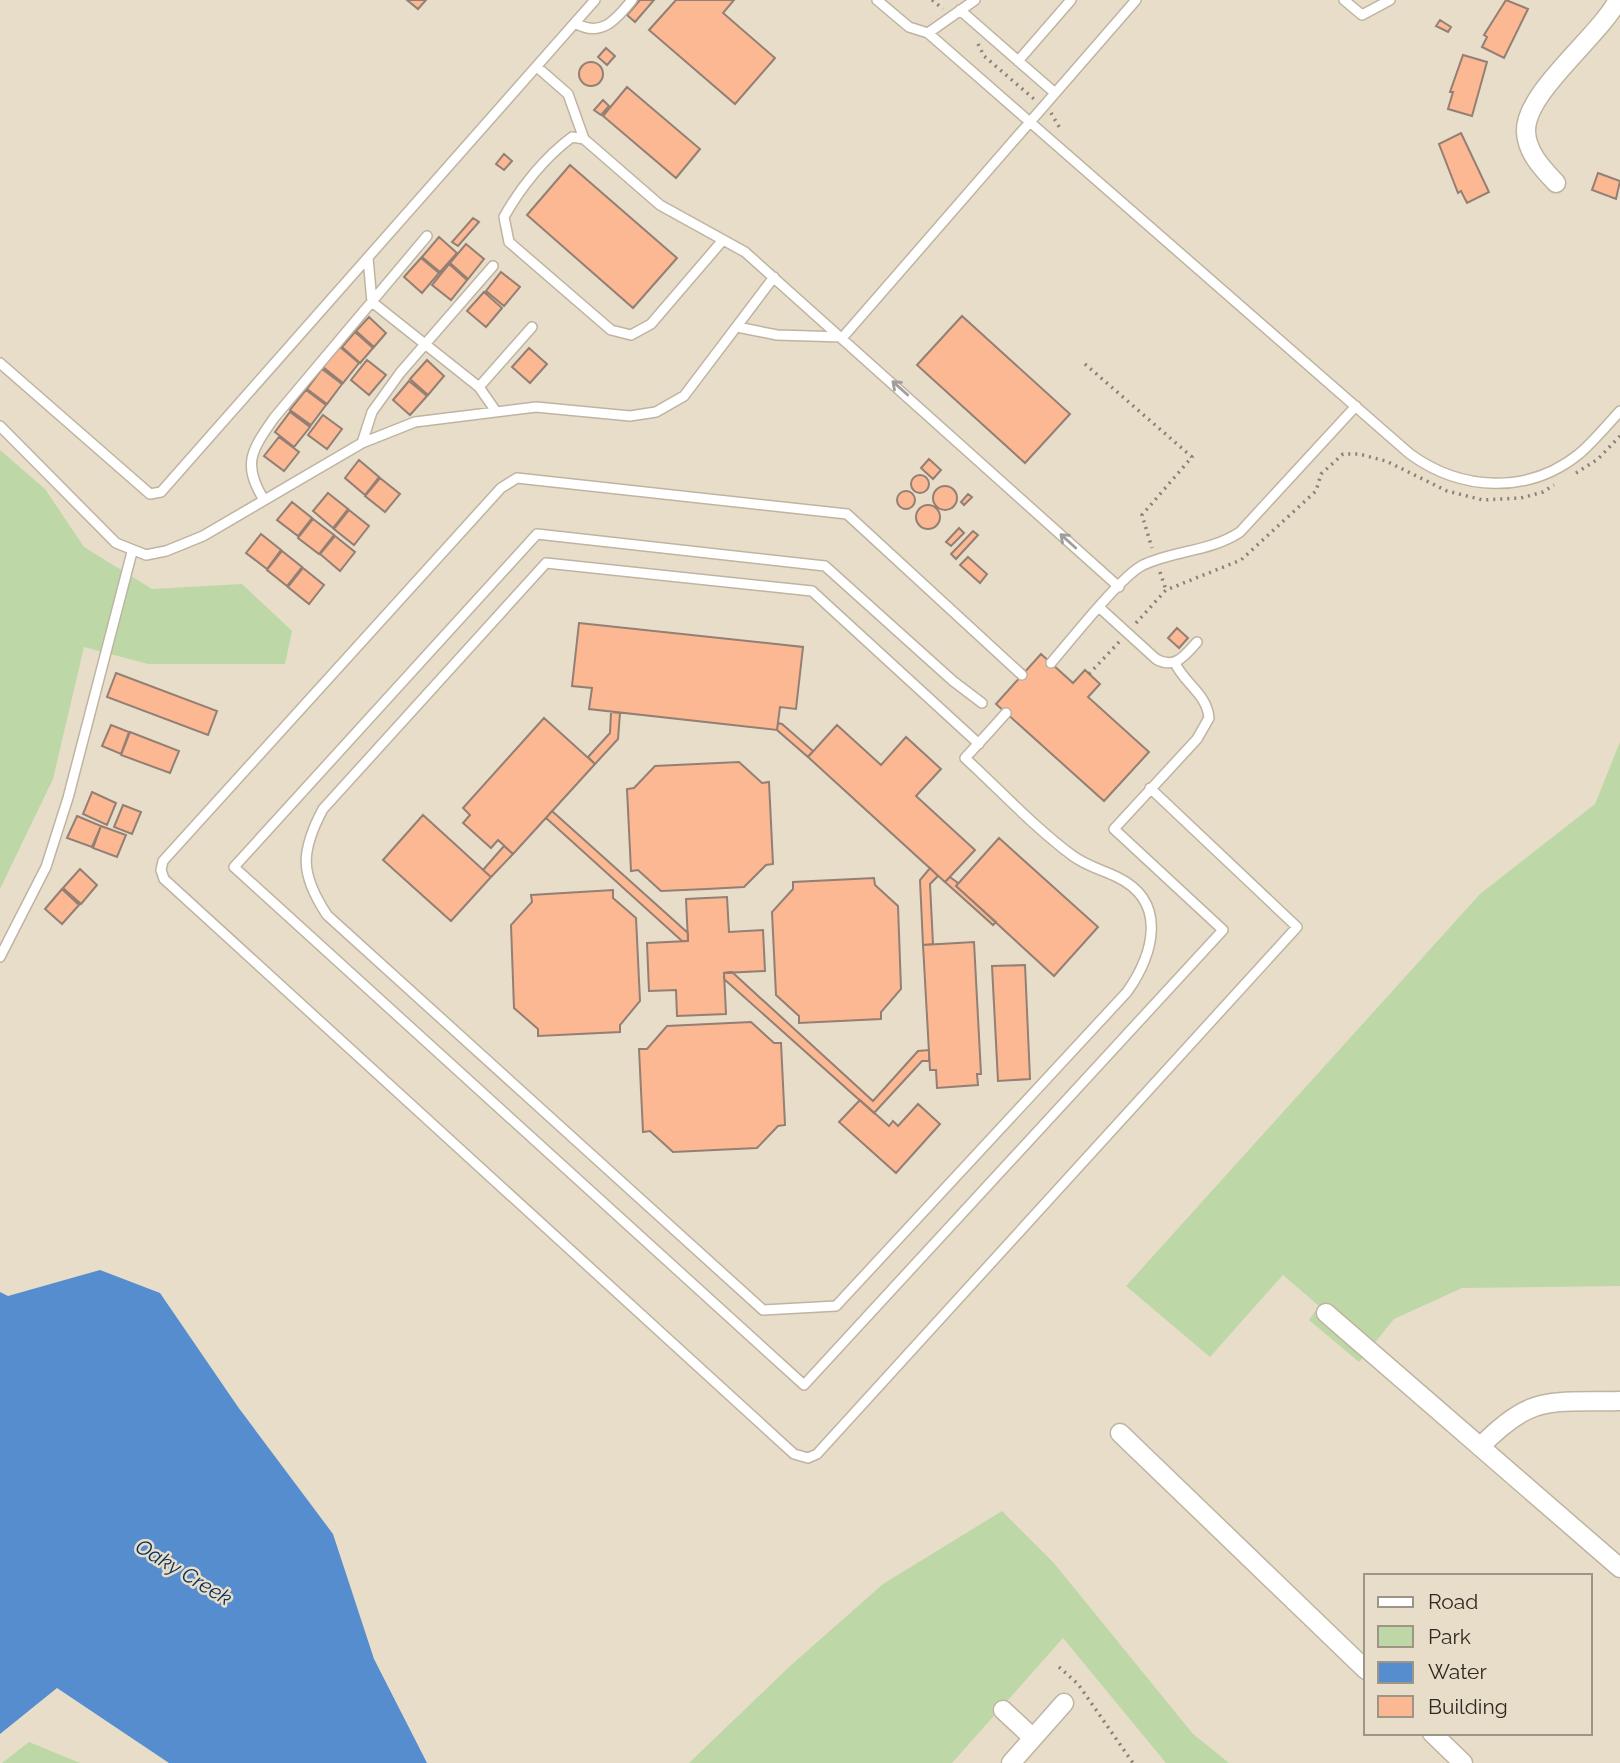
<svg xmlns="http://www.w3.org/2000/svg" width="1620" height="1763" font-family="Raleway,sans-serif">
  <rect width="100%" height="100%" fill="#e7ddc9"/>
  <!-- green -->
  <path fill="#bdd8a6" d="M0 450 45 489 84 547 152 589 242 584 292 631 285 664H148L84 647 53 779 0 889Z
    M1620 742V1286L1462 1288 1394 1319 1359 1362 1309 1320 1319 1306 1283 1275 1210 1357 1126 1286 1480 894 1595 804Z
    M1002 1511 1053 1562 1193 1734 1229 1763H1166L1063 1638 952 1763H689L789 1667 883 1584Z
    M29 1742 80 1763H2Z"/>
  <!-- water -->
  <path fill="#558dcf" d="M100 1270 160 1293 238 1407 333 1534 374 1659 427 1763H169L57 1688 0 1734V1292L8 1296Z"/>
  <!-- building -->
  <path fill="#fbb893" stroke="#937f74" stroke-width="2" d="M407 0H426L418 9Z
    M640 0H654L635 22 627 15Z
    M676 0H734L723 13 775 58 735 104 649 30Z
    M1506 0 1528 9 1504 58 1482 47 1487 37 1484 35Z
    M1440 20 1451 27 1448 32 1436 26Z
    M606 48 615 56 607 65 598 57Z
    M1463 55 1487 62 1472 116 1448 109 1453 92H1450Z
    M579 74a12 12 0 1 1 24 0a12 12 0 1 1-24 0Z
    M627 87 700 149 676 178 603 116Z
    M603 100 609 106 601 115 594 110Z
    M1461 133 1489 192 1467 203 1461 191 1458 193 1439 144Z
    M504 154 512 161 504 170 496 164Z
    M570 165 677 258 633 308 527 215Z
    M1598 173 1620 181 1616 199 1592 190Z
    M473 218 479 222 458 246 452 242Z
    M439 237 457 253 440 272 422 257Z
    M466 244 484 259 468 279 450 263Z
    M421 258 439 273 422 293 404 277Z
    M449 264 467 280 451 300 432 285Z
    M501 272 520 287 504 306 486 291Z
    M484 292 502 308 486 327 467 311Z
    M962 316 1070 414 1025 463 917 365Z
    M369 317 386 333 374 347 356 331Z
    M355 332 373 348 360 363 342 347Z
    M340 347 359 363 343 383 323 367Z
    M529 348 547 364 530 383 512 367Z
    M367 360 386 375 369 395 351 380Z
    M427 360 444 376 428 395 410 379Z
    M322 369 342 384 327 404 307 389Z
    M409 381 427 396 410 415 393 400Z
    M306 390 326 405 311 425 290 410Z
    M290 412 310 427 294 447 275 432Z
    M323 415 342 429 327 449 308 435Z
    M279 437 299 452 284 471 264 456Z
    M929 459 941 470 933 479 921 468Z
    M359 460 379 477 365 495 345 478Z
    M911 484a9 9 0 1 1 18 0a9 9 0 1 1-18 0Z
    M380 478 400 494 385 512 365 496Z
    M933 498a12 12 0 1 1 24 0a12 12 0 1 1-24 0Z
    M897 500a9 9 0 1 1 18 0a9 9 0 1 1-18 0Z
    M328 493 348 509 333 528 313 511Z
    M968 494 972 497 964 505 961 502Z
    M292 502 312 518 298 536 277 520Z
    M916 517a12 12 0 1 1 24 0a12 12 0 1 1-24 0Z
    M349 510 369 526 354 545 334 529Z
    M313 519 334 535 319 554 298 538Z
    M959 528 964 533 951 546 946 542Z
    M973 531 978 535 956 559 951 554Z
    M261 534 281 550 267 569 246 553Z
    M335 536 355 552 340 571 320 554Z
    M282 551 302 567 287 586 267 570Z
    M968 557 987 574 980 583 960 565Z
    M303 568 324 585 309 604 288 587Z
    M579 623 803 647 796 709 780 707 777 730 589 709 592 688 572 686Z
    M1177 628 1188 638 1179 648 1168 638Z
    M1041 654 1073 683 1085 670 1100 684 1088 697 1149 752 1104 801 996 704Z
    M116 673 217 711 208 735 107 697Z
    M611 712 620 713 618 739 595 764 588 757 610 733Z
    M544 718 595 764 513 854 498 840 491 848 463 823 470 815 463 808Z
    M778 723 782 724 813 751 808 757 777 730Z
    M111 725 129 732 121 754 102 746Z
    M837 725 881 765 906 737 941 769 916 796 975 850 945 882 808 757Z
    M130 732 179 751 170 773 121 755Z
    M739 762 762 783 769 782 773 864 766 865 744 887 707 889 661 891 638 870 631 871 627 789 634 788 655 766Z
    M92 792 116 803 107 825 83 814Z
    M123 805 141 812 132 834 114 827Z
    M552 811 688 933V941H682L546 818Z
    M423 815 491 877 451 921 383 860Z
    M77 816 101 826 92 847 67 838Z
    M101 826 126 835 117 857 93 848Z
    M999 838 1098 927 1054 976 956 886Z
    M504 846 513 854 491 877 483 870Z
    M930 868 938 876 930 884 933 944 923 945 920 880Z
    M80 869 97 885 81 904 63 888Z
    M950 877 958 883 956 886 996 922 993 925 945 882Z
    M874 878 875 885 898 906 901 989 881 1012V1019L799 1023V1016L776 995 772 912 793 889V882Z
    M62 889 79 905 62 924 45 909Z
    M613 890V898L636 918 640 1001 620 1025V1032L538 1036V1029L514 1008 511 925 532 902 531 895Z
    M727 897 729 932 763 930 765 971 724 973 726 1014 677 1016 676 990 649 991 647 943 688 941 686 899Z
    M974 942 981 1074H977L978 1085 937 1088 936 1070H930L923 945Z
    M1025 965 1030 1079 998 1081 992 966Z
    M732 972 873 1101 918 1051 929 1050V1061H922L874 1113 724 979V973Z
    M751 1022 774 1043H781L785 1125 778 1126 757 1148 673 1152 650 1131 643 1132 639 1049H647L667 1026Z
    M860 1100 889 1126 893 1121 898 1126 918 1104 940 1124 896 1173 839 1122Z"/>
  <g fill="none" stroke-linecap="round" stroke-linejoin="round">
    <defs>
      <path id="service" d="M877 0 909 27 928 33 1410 454C1461 491 1528 495 1579 454 1594 441 1607 425 1620 411
        M1344 0 1362 15 1390 0
        M960 10 1055 93
        M575 23C601 38 616 20 632 0
        M928 33 975 0
        M1018 61 1071 0
        M537 67 568 94 584 139 660 205 745 252 1119 587
        M584 139 572 137C545 157 520 188 504 217L509 242 611 330 631 335 651 324 723 240
        M368 258 372 302 479 387 495 410
        M737 327 777 335 843 337 1136 0
        M0 363 150 494 161 492 595 0
        M479 387 532 327
        M0 426 116 543 146 555 166 551 203 536 362 443 415 422 536 407 630 416 656 412 684 396 774 277
        M362 443 372 412 400 373 493 266
        M264 500C242 464 251 451 274 418L427 236
        M1100 608 1156 659C1175 670 1185 655 1197 642
        M1051 663C1070 641 1121 576 1143 565 1175 550 1210 552 1240 532L1356 406
        M1022 675 847 514 517 478 501 488 163 861 161 870 164 879 794 1454 808 1458 817 1454 1297 927 1150 788
        M982 703 953 681 825 566 537 534 234 867 804 1385 1223 930 1114 829 1197 739 1209 718C1207 694 1184 683 1175 663
        M979 744 812 591 546 563 323 809C300 852 300 874 327 915L763 1310 836 1306 1127 992C1153 955 1169 902 1117 877 1102 870 1087 866 1073 856 1035 828 1001 791 965 758 979 743 993 728 1006 713
        M0 957 46 867 68 798 132 552"/>
      <path id="minor" d="M1556 183C1543 169 1527 153 1526 132 1524 93 1598 38 1618 0
        M1326 1313 1620 1568
        M1120 1433 1366 1670
        M1480 1447C1532 1393 1550 1403 1620 1401
        M1003 1710 1033 1738
        M1432 1733 1463 1763
        M1011 1763 1064 1703"/>
    </defs>
    <!-- service casing -->
    <use href="#service" stroke="#beb4a1" stroke-width="12"/>
    <!-- minor casing -->
    <use href="#minor" stroke="#beb4a1" stroke-width="21"/>
    <!-- path -->
    <path stroke="#898274" stroke-width="3.5" stroke-dasharray="2 5" stroke-linecap="butt" d="M932 0 943 9
      M978 44 984 56 1034 99
      M1051 113 1061 130
      M1085 364 1192 457 1142 515 1152 548
      M1576 473 1598 459 1620 436
      M1160 572 1166 590
      M1136 623 1166 590 1241 560 1316 491 1321 474 1343 454H1359L1386 461 1447 491 1483 500 1521 498 1543 492 1554 485
      M1089 674 1119 642
      M1059 1667 1078 1684 1133 1763"/>
    <!-- service -->
    <use href="#service" stroke="#fff" stroke-width="9"/>
    <!-- minor -->
    <use href="#minor" stroke="#fff" stroke-width="18"/>
  </g>
  <!-- one-way arrows -->
  <defs><path id="oneway-shaft" d="M-6 0H5M1.5-3L5.5 0L1.5 3" fill="none" stroke-width="1.6" stroke-linecap="round" stroke-linejoin="round" transform="scale(1.75)"/></defs>
  <g stroke="#a19f9c">
    <use href="#oneway-shaft" transform="translate(900 388) rotate(-138)"/>
    <use href="#oneway-shaft" transform="translate(1068 541) rotate(-138)"/>
  </g>
  <g text-anchor="middle" dominant-baseline="central" stroke-width="5" stroke-linejoin="round" paint-order="stroke">
    <!-- water labels -->
    <g font-size="21" font-style="italic" fill="#052e59" stroke="#e7ddc9">
      <text transform="translate(184 1572) rotate(31)">Oaky Creek</text>
    </g>
  </g>
  <!-- legend -->
  <rect x="1364" y="1574" width="228" height="161" fill="#e7ddc9" stroke="#9d9586" stroke-width="2"/>
  <rect x="1378" y="1597" width="35" height="10" fill="#ffffff" stroke="#9d9586" stroke-width="2"/>
  <text x="1428" y="1609" font-size="21" fill="#2e2a22">Road</text>
  <rect x="1378" y="1626" width="35" height="21" fill="#bdd8a6" stroke="#9d9586" stroke-width="2"/>
  <text x="1428" y="1644" font-size="21" fill="#2e2a22">Park</text>
  <rect x="1378" y="1662" width="35" height="21" fill="#558dcf" stroke="#9d9586" stroke-width="2"/>
  <text x="1428" y="1679" font-size="21" fill="#2e2a22">Water</text>
  <rect x="1378" y="1696" width="35" height="21" fill="#fbb893" stroke="#9d9586" stroke-width="2"/>
  <text x="1428" y="1714" font-size="21" fill="#2e2a22">Building</text>
</svg>
